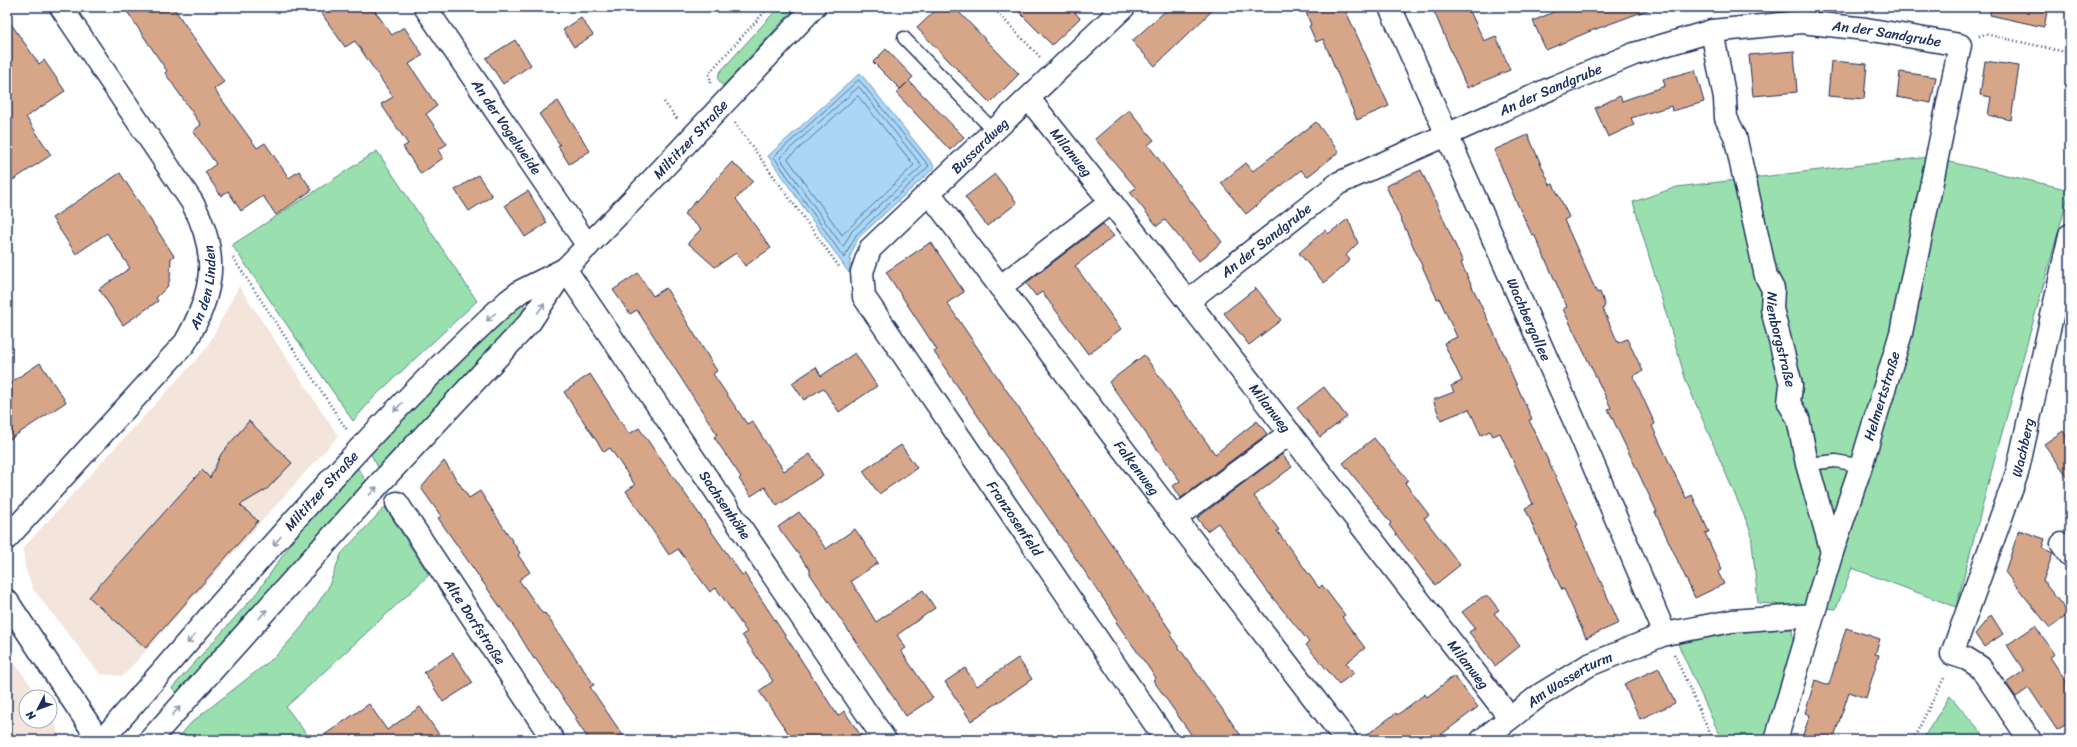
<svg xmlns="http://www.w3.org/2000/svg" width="2077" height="747" font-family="Sriracha,sans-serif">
  <rect width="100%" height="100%" fill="#fff"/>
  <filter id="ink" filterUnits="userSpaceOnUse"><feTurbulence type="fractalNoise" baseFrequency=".025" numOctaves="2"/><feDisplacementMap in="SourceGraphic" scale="8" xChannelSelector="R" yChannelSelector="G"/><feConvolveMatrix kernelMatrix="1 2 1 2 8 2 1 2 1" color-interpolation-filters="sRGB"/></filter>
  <g filter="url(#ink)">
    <!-- built -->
    <path fill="#f3e4dc" d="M239 286 338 436 123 676 100 674 33 589 25 567 23 548 206 349Z
      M7 652 39 697H26V721H50V713L56 725 59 740H7Z"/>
    <!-- green -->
    <path fill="#9ae0ae" stroke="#5a8886" d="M779 7H796L723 86 718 79 719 73Z
      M377 151 477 301 375 396 353 421 232 245Z
      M1929 157 2070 190 1995 458 1956 607 1852 568 1836 609 1758 603 1751 532 1686 381 1633 202 1677 187Z
      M518 300 531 312C481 365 428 414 378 467L370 453Z
      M357 467 366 481 178 693 172 688 256 594 301 529Z
      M385 507 429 575 286 707 311 740H176L192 722 276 656 302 627 328 588 341 554Z
      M1792 629 1794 651 1766 740H1722L1678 644C1718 634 1751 630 1792 629Z
      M1950 696 1988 740H1922Z"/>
    <!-- water -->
    <path fill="#abd7f6" stroke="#7194b9" d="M860 73 935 167 858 238 851 254 849 273 768 156Z"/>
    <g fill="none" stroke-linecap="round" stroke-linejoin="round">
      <!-- shore -->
      <path stroke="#55729b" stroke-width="1" d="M859 80 929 166 856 235 844 258 774 157Z
        M859 87 922 166 852 231 843 247 780 158Z
        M858 96 914 165 842 235 788 159Z"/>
    </g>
    <!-- building -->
    <path fill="#d7a689" stroke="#1b2f5e" d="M124 7H173L224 82 214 89 257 148 265 143 289 178 299 171 312 190 276 215 263 196 241 211 228 191 221 196 205 172 216 164 193 131 201 125 165 73 167 71Z
      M317 7H372L392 35 404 27 423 55 409 64 437 106 426 114 447 144 438 150 443 158 421 174 403 147 408 144 381 104 393 97 355 41 345 47Z
      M939 7H954L1019 74 990 103 917 28Z
      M1014 7H1070L1080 18 1052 45Z
      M1170 7H1216L1155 66 1132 41Z
      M1304 7H1344L1389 106 1357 120 1323 39 1316 42 1309 26 1311 25Z
      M1432 7H1468L1484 41 1496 36 1510 70 1467 88Z
      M1565 7H1650V9L1588 32 1546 50 1533 21Z
      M1991 7H2048L2044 27 1990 15Z
      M7 18 39 64 44 60 65 91 26 117 51 155 13 180 7 171Z
      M581 18 593 35 574 47 563 30Z
      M515 40 531 65 503 84 486 58Z
      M886 49 913 77 909 81 964 137 950 150 896 93 907 83 900 89 873 62Z
      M1794 51 1797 92 1753 96 1749 55Z
      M1831 61 1867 64 1864 99 1828 96Z
      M1985 61 2019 66 2011 120 1988 115 1991 97 1980 95Z
      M1695 70 1704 102 1672 111 1671 106 1631 118 1634 125 1608 137 1595 108 1620 96 1622 101 1665 86 1663 79Z
      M1900 72 1936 77 1931 103 1897 97Z
      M558 101 590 151 569 164 558 146 560 145 539 114Z
      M1129 110 1154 140 1148 145 1222 242 1199 261 1165 220 1157 226 1130 192 1136 188 1095 139Z
      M1316 122 1339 152 1307 177 1301 170 1246 214 1221 183 1246 163 1253 171Z
      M1528 135 1550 185 1553 184 1569 217 1564 220 1597 293 1600 292 1605 305 1603 309 1618 343 1627 339 1643 371 1633 376 1655 424 1652 426 1686 498 1692 495 1709 532 1705 533 1722 570 1718 572 1724 584 1695 598 1655 512H1657L1608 409 1611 408 1563 309 1567 307 1534 234 1532 235 1516 201 1494 150Z
      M732 162 753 181 736 199 771 248 745 266 736 253 715 267 688 243 701 229 684 214Z
      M1421 170 1463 262 1461 263 1509 365 1508 366 1532 419 1529 420 1578 525 1576 526 1619 623 1586 638 1564 589 1562 590 1549 562 1525 508 1533 504 1500 433 1493 436 1490 431 1481 435 1469 409 1441 420 1433 400 1454 392 1451 386 1462 381 1444 343 1457 337 1439 298 1437 299 1386 186Z
      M120 173 174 256 171 258 170 279 167 287 156 298 158 301 123 325 99 289 130 268 107 233 76 254 52 218Z
      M995 174 1017 203 987 226 965 197Z
      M478 175 492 196 469 211 455 190Z
      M528 191 547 223 525 237 505 205Z
      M1348 219 1358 243 1346 255 1350 260 1324 283 1299 253 1325 230 1328 234Z
      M1103 224 1114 236 1075 266 1121 329 1088 354 1042 292 1036 296 1026 283Z
      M931 242 964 292 947 303 1172 633 1170 635 1244 740H1195L1153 680 1156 678 1116 622 1118 620 934 352 937 350 886 272Z
      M638 273 653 296 666 288 717 371 713 374 747 424 752 421 784 471 810 454 823 475 777 506 765 487 751 496 739 479 741 477 714 437 717 434 637 310 630 314 613 290Z
      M1256 288 1281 320 1249 345 1224 313Z
      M855 353 877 386 839 412 823 388 804 400 792 383 816 367 821 376Z
      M1144 355 1215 454 1257 421 1267 434 1181 498 1173 486 1180 481 1109 382Z
      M40 363 66 402 7 441V385Z
      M590 374 629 434 639 428 742 575 744 573 838 716 844 711 864 740H793L759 691 773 681 742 635 747 632 716 588 710 592 678 549 669 555 626 491 635 485 610 448 604 452 564 392Z
      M1324 387 1347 417 1320 437 1297 408Z
      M249 421 292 463 267 489 240 505 258 521 146 648 89 597 202 470 210 478 221 454Z
      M2063 431 2070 442V480L2044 444Z
      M1374 438 1408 480 1405 483 1429 515 1424 518 1460 565 1435 585 1389 525 1391 523 1343 463Z
      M901 445 917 468 879 494 863 471Z
      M1282 454 1292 467 1254 496 1279 530 1277 531 1319 588 1322 585 1345 615 1342 617 1365 648 1346 663 1354 673 1339 684 1306 645 1309 642 1268 592 1218 523 1207 531 1197 518Z
      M444 461 469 498 480 491 520 553 518 555 530 572 519 580 543 614 545 613 594 685 590 687 626 740H589L575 719 577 718 535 658 534 659 517 631 438 518 441 516 421 488Z
      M799 512 826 549 855 529 878 563 851 581 876 622 923 590 935 608 897 635 906 648 901 651 933 698 906 716 810 574V570L778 527Z
      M2019 530 2045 539 2042 548 2053 553 2043 581 2069 614 2050 628 2005 572Z
      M1482 597H1489L1499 610 1494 613 1520 646 1495 666 1469 632 1475 628 1462 612Z
      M1991 615 2003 634 1984 647 1975 634Z
      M2035 626 2055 654 2050 657 2070 687V722L2057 730 2029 688 2016 697 2006 683 2024 671 2007 645Z
      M1846 628 1880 639 1875 654 1879 655 1866 698 1849 692 1833 740H1801L1810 715 1805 713 1815 680 1829 685Z
      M453 653 473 683 443 702 424 672Z
      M1018 658 1032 679 971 721 945 682 965 668 977 686Z
      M1659 668 1675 703 1640 719 1624 684Z
      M1454 676 1478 707 1434 740H1360L1396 713 1397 715 1425 694 1427 697Z
      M369 704 387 730 420 707 443 740H317Z"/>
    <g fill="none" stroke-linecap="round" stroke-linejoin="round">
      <defs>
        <path id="service" d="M904 38 995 132
          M1807 464 1836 461 1861 466"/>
        <g id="minor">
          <path id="s1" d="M425 7 588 246"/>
          <path id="s2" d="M1124 7 870 249 862 272 864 297 1166 740"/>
          <path id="s3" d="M1390 7 1582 438 1665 634"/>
          <path id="s4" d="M1712 31 1725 99 1726 118 1735 136 1766 276 1773 289 1772 309 1791 385 1789 403 1798 418 1807 464 1832 552"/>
          <path id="s5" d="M1029 99 1111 202 1510 718"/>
          <path id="s6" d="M930 194 1175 518 1346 740"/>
          <path id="s7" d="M565 269 885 740"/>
          <path d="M1000 287 1111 202"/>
          <path id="s8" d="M1188 301 1339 183 1554 87 1634 54 1712 31 1801 22 1866 29 1960 45 1901 333 1861 466 1832 552 1776 740"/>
          <path id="s9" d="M397 503 553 740"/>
          <path d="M1175 518 1290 433"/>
          <path id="s10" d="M7 538 185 343C214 293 220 254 192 202L61 7"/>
          <path d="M2062 544 2070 555"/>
          <path d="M7 601 99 740"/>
          <path id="s11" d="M1482 740 1540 695 1589 665 1665 634 1732 621 1813 615"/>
          <path id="s12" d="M2030 740 1980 667 1967 659 1952 654 2017 473 2070 235"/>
        </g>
        <g id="tertiary">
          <path id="s13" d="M102 740C234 590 360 436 508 301L521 291 565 269"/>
          <path id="s14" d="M150 740 379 484 530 322 565 269 652 180 814 7"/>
        </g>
      </defs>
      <!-- service casing -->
      <use href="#service" stroke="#1b2f5e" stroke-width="15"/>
      <!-- minor casing -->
      <use href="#minor" stroke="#1b2f5e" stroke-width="25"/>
      <!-- tertiary casing -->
      <use href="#tertiary" stroke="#1b2f5e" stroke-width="25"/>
      <!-- path -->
      <path stroke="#1b2f5e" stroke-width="2.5" stroke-dasharray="1 3" stroke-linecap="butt" d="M992 7 1040 57
        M1979 36 1985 34 2070 53
        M711 83 709 73 769 7
        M664 102 678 120
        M735 123 840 268
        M233 258 347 430
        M1674 654 1713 740
        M1913 740 1945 676"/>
      <!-- service -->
      <use href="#service" stroke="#fff" stroke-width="12"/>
      <!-- minor -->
      <use href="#minor" stroke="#fff" stroke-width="22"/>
      <!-- tertiary -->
      <use href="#tertiary" stroke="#fff" stroke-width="22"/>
    </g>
    <!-- one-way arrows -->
    <defs><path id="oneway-shaft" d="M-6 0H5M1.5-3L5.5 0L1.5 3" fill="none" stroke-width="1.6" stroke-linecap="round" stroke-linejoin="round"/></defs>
    <g stroke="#8d97ae">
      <use href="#oneway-shaft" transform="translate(541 308) rotate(-56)"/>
      <use href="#oneway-shaft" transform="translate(491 317) rotate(138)"/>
      <use href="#oneway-shaft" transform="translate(398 407) rotate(134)"/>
      <use href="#oneway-shaft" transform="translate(373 491) rotate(-48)"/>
      <use href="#oneway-shaft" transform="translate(277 541) rotate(131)"/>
      <use href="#oneway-shaft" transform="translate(263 614) rotate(-48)"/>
      <use href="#oneway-shaft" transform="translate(191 639) rotate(131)"/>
      <use href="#oneway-shaft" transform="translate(176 711) rotate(-48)"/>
    </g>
  </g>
  <g text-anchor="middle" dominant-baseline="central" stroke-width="4" stroke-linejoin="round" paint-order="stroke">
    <!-- street labels -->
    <g font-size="14" fill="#1b2f5e" stroke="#fff">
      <text stroke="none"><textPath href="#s8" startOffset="771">An der Sandgrube</textPath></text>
      <text stroke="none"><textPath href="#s8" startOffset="423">An der Sandgrube</textPath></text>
      <text stroke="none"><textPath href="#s1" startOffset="145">An der Vogelweide</textPath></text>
      <text stroke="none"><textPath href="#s14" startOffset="809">Miltitzer Straße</textPath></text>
      <text transform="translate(980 146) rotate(-44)">Bussardweg</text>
      <text stroke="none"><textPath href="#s5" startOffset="68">Milanweg</textPath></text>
      <text stroke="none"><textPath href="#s8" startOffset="99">An der Sandgrube</textPath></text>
      <text stroke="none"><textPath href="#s10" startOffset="324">An den Linden</textPath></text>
      <text stroke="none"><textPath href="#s3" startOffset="342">Wachbergallee</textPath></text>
      <text stroke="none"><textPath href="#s4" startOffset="318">Nienborgstraße</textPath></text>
      <text transform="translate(1882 396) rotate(-73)">Helmertstraße</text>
      <text stroke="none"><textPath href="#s5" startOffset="392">Milanweg</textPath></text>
      <text stroke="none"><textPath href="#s12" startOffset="338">Wachberg</textPath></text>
      <text stroke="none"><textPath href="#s6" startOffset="343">Falkenweg</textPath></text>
      <text stroke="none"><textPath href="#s13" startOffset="332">Miltitzer Straße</textPath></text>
      <text stroke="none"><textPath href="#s7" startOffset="285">Sachsenhöhe</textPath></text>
      <text stroke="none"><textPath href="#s2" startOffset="668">Franzosenfeld</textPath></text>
      <text stroke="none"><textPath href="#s9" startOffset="142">Alte Dorfstraße</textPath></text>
      <text stroke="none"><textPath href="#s5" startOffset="716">Milanweg</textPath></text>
      <text stroke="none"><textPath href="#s11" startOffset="107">Am Wasserturm</textPath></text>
    </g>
  </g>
  <!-- margin -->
  <rect width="2077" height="747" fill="none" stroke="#fff" stroke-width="24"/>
  <rect x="12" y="12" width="2053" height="723" fill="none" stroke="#1b2f5e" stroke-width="1.5" filter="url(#ink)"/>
  <!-- north arrow -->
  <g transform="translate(38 709) rotate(228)"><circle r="19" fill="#ffffff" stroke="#a4acbf"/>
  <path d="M0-3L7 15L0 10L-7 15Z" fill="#1b2f5e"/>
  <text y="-6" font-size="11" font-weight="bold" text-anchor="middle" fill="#1b2f5e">N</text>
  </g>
</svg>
